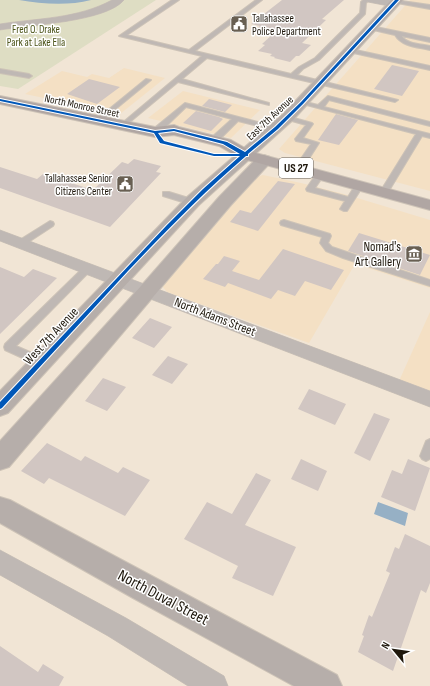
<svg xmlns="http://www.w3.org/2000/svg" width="430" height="686" font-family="'Sofia Sans Condensed',sans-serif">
  <rect width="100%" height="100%" fill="#f1e5d5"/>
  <!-- built -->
  <path fill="#f4e0c4" d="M410 0H430V191L285 153 279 149Z
    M124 68 165 78 120 114 25 94 62 71 87 77 92 74 109 78Z
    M183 91 260 110 231 138 148 118Z
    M263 175 301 183 344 194 430 220V288L355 264 309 343 167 292 163 287 164 282 254 178Z
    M430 312V392L399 381Z"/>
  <!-- green -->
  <path fill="#deddc3" d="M0 0H156L18 89 0 86Z"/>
  <!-- water -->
  <path fill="#96b0c5" d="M19 0H91C68 6 42 4 19 0Z
    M378 502 408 513 405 526 374 514Z"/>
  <!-- building -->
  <path fill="#d1c6c2" d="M282 0H344L322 19 326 20 302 43 311 45 299 56H296L290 62 274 58 275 57 270 56 272 54 258 51 265 45 262 44 274 33 256 29 260 26 251 24Z
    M392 65 419 71 402 96 374 89Z
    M89 79 120 87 97 104 67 94Z
    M209 99 232 105 225 112 202 106Z
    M196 111 219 117 223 119 211 131 183 123Z
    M336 114 358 120 339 145 318 140Z
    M134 159 161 166 156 172 161 173 110 227 0 188V167L37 179 43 174 93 190 122 162 128 164Z
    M278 181 295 184 258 231 230 222 240 210 251 213Z
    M359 233 430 255 420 275 348 251Z
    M283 249 344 270 331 290 305 281 295 296 278 290 271 299 228 283 225 287 203 279 216 264H218L224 256 240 261 232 271 259 280Z
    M0 267 24 277 33 269 57 278 0 334Z
    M150 318 172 327 154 348 132 338Z
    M168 356 188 364 172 384 152 375Z
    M103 378 126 387 107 411 85 401Z
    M309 389 346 404 335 425 298 409Z
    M374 413 390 419 370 461 354 453Z
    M47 443 81 461 85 456 118 473 123 467 150 480 125 516 49 478 44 484 21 471Z
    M301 459 327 471 318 491 291 479Z
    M408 459 430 468 415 511 381 497 392 470 402 474Z
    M256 473 271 480 245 525 296 547 273 596 232 578 238 566 184 539 207 502 232 514Z
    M405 534 430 546V583L426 593 421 590 393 671 358 652 364 636 362 635 369 615 372 617 390 573 386 571 395 547 399 549Z
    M0 646 38 672 43 664 64 677 59 686H0Z"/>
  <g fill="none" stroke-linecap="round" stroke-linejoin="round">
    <defs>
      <path id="lane" d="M172 0H179L127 35 189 50 256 0H262L195 51 291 74 299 67 315 58 360 13 361 2 363 0H369L366 3 365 14 319 60 303 69 297 75 398 100 395 102 207 58 182 79 269 103V105L178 82 125 126H121V124L202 56 119 36Z
        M395 0 430 5V9L397 3 395 2Z
        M371 26 430 38V42L402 36C406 44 422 44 430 46V50C418 47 402 47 395 35L369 29V27Z
        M351 49 430 66V70L349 52 348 51Z
        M0 69 29 74 32 76 29 78 0 73Z
        M146 79 151 80 101 121H97V119Z
        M328 96 430 122V126L329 100 324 107 430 134V138L422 136 387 194H381L380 192 416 134 299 103 302 101 318 105Z
        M185 103 277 127 279 128 275 130 238 121 217 142H211V138L232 119 186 107 158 134H152V130Z
        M287 116 312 123 313 124 303 138 319 143 301 171H298L294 169 311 144 296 141 295 139 306 125 285 119V117Z
        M317 173H323L324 175 315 188 348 197 356 184H362L363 186 347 211H344L340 209 345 201 307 191 306 189Z
        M163 192H169L195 200 196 202 195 204H189L163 196Z
        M284 220 330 234 331 236 328 243 332 247 430 280V286L343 258 326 251 320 243 322 237 281 225 280 223 281 221Z
        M50 221 53 222 54 224 53 226 24 245H18L17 243 18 241Z
        M88 265 91 266 92 268 91 270 16 346 46 359 47 362 46 365H38L5 350 4 347 5 344 85 266Z
        M430 439V459L426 461 422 459 420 456 426 441Z"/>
      <path id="street" d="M112 0H124C106 22 29 25 0 30V24C38 18 77 19 112 0Z
        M367 0H389L398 2 399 4 394 7 368 2Z
        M0 230 430 391V407L0 241Z
        M0 550 126 618 224 676 228 686H188L108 636 0 575Z"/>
      <path id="secondary" d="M391 0H403L293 120 199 205 8 413 0 416V391L187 197 283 114Z
        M264 155 270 157 272 160 270 163 231 205 9 467 0 470V441L141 286 219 197 258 157Z
        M0 497 10 500 337 675 342 686H294L133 598 0 523Z"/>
      <path id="primary" d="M0 96 155 127 174 125 179 127 231 140 252 152 430 200V210L240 158 219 146 174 135 155 137 0 104Z"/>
    </defs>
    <!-- lane casing -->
    <use href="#lane" stroke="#cdc3b7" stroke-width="2"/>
    <!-- street casing -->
    <use href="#street" stroke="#cdc3b7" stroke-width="1"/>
    <!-- secondary casing -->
    <use href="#secondary" stroke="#cdc3b7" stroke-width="2"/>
    <!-- primary casing -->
    <use href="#primary" stroke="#cdc3b7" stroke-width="2"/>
    <!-- lane -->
    <use href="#lane" fill="#bfb8b4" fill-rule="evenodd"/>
    <!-- street -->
    <use href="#street" fill="#bfb8b4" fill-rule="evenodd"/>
    <!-- secondary -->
    <use href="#secondary" fill="#b6aeaa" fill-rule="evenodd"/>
    <!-- primary -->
    <use href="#primary" fill="#b0a6a3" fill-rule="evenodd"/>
    <defs>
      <path id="cycleway" d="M395 0H399L303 104 278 129 248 154V156H246C204 192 166 231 128 271 86 317 44 362 2 408L0 409V402L167 225 203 189 240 156H214L160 143 154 133 0 101V99L155 131 174 129 227 142 245 152 275 127 301 102ZM174 131 223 144 240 154H214L164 141 158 133Z"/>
    </defs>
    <!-- cycleway casing -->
    <use href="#cycleway" stroke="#fff" stroke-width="2"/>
    <!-- cycleway -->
    <use href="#cycleway" fill="#0057b8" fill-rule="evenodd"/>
  </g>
  <!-- icons -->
  <defs>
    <symbol id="civic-square" viewBox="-11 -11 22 22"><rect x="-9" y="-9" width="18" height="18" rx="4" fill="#685f52" stroke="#fff"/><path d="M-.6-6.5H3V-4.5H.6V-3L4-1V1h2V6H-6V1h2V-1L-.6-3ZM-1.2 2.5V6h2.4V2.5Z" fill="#fff"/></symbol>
    <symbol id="museum-square" viewBox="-11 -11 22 22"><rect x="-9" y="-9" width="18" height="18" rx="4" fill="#685f52" stroke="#fff"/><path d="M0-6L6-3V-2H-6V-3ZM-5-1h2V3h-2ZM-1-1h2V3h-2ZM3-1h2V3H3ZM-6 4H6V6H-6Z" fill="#fff"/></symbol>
  </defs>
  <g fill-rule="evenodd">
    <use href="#civic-square" x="229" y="14" width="20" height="20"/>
    <use href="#civic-square" x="115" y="174" width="20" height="20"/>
    <use href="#museum-square" x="404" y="244" width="20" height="20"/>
  </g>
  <g text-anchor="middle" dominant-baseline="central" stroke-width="3" stroke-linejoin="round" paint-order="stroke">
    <!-- far-poi labels -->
    <g font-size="11" fill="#1e170c" stroke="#fff" text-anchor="start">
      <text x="252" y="18">Tallahassee<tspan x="252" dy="13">Police Department</tspan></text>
      <text x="112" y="178" text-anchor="end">Tallahassee Senior<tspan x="112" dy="13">Citizens Center</tspan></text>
    </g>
    <!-- far-park labels -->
    <g font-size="11" fill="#4c5419" stroke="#fff">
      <text x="36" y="29">Fred O. Drake<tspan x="36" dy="13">Park at Lake Ella</tspan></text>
    </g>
    <!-- far-street labels -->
    <g font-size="11" fill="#1e170c" stroke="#fff">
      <text transform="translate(82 106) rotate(12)">North Monroe Street</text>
      <text transform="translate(270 118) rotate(-43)">East 7th Avenue</text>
    </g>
    <!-- shield labels -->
    <rect fill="#fff" stroke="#625d55" stroke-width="1" x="279" y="158" width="34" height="20" rx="3"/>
    <g font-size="12" font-weight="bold" fill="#1e170c">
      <text x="296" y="168">US 27</text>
    </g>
    <!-- poi labels -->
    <g font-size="13" fill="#1e170c" stroke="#fff" text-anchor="end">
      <text x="401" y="247">Nomad's<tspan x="401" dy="15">Art Gallery</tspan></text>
    </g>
    <!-- street labels -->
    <g font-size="13" fill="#1e170c" stroke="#fff">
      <text transform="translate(215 317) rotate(21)">North Adams Street</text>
      <text transform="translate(51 336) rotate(-47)">West 7th Avenue</text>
    </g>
    <!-- near-street labels -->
    <g font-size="16" fill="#1e170c" stroke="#fff">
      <text transform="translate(163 598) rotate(28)">North Duval Street</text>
    </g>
  </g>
  <!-- north arrow -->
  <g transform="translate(394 650) rotate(299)" stroke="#ffffff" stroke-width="3" paint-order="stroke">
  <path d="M0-3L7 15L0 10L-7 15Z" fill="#1e170c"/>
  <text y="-6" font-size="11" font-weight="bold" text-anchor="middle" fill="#1e170c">N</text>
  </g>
</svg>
